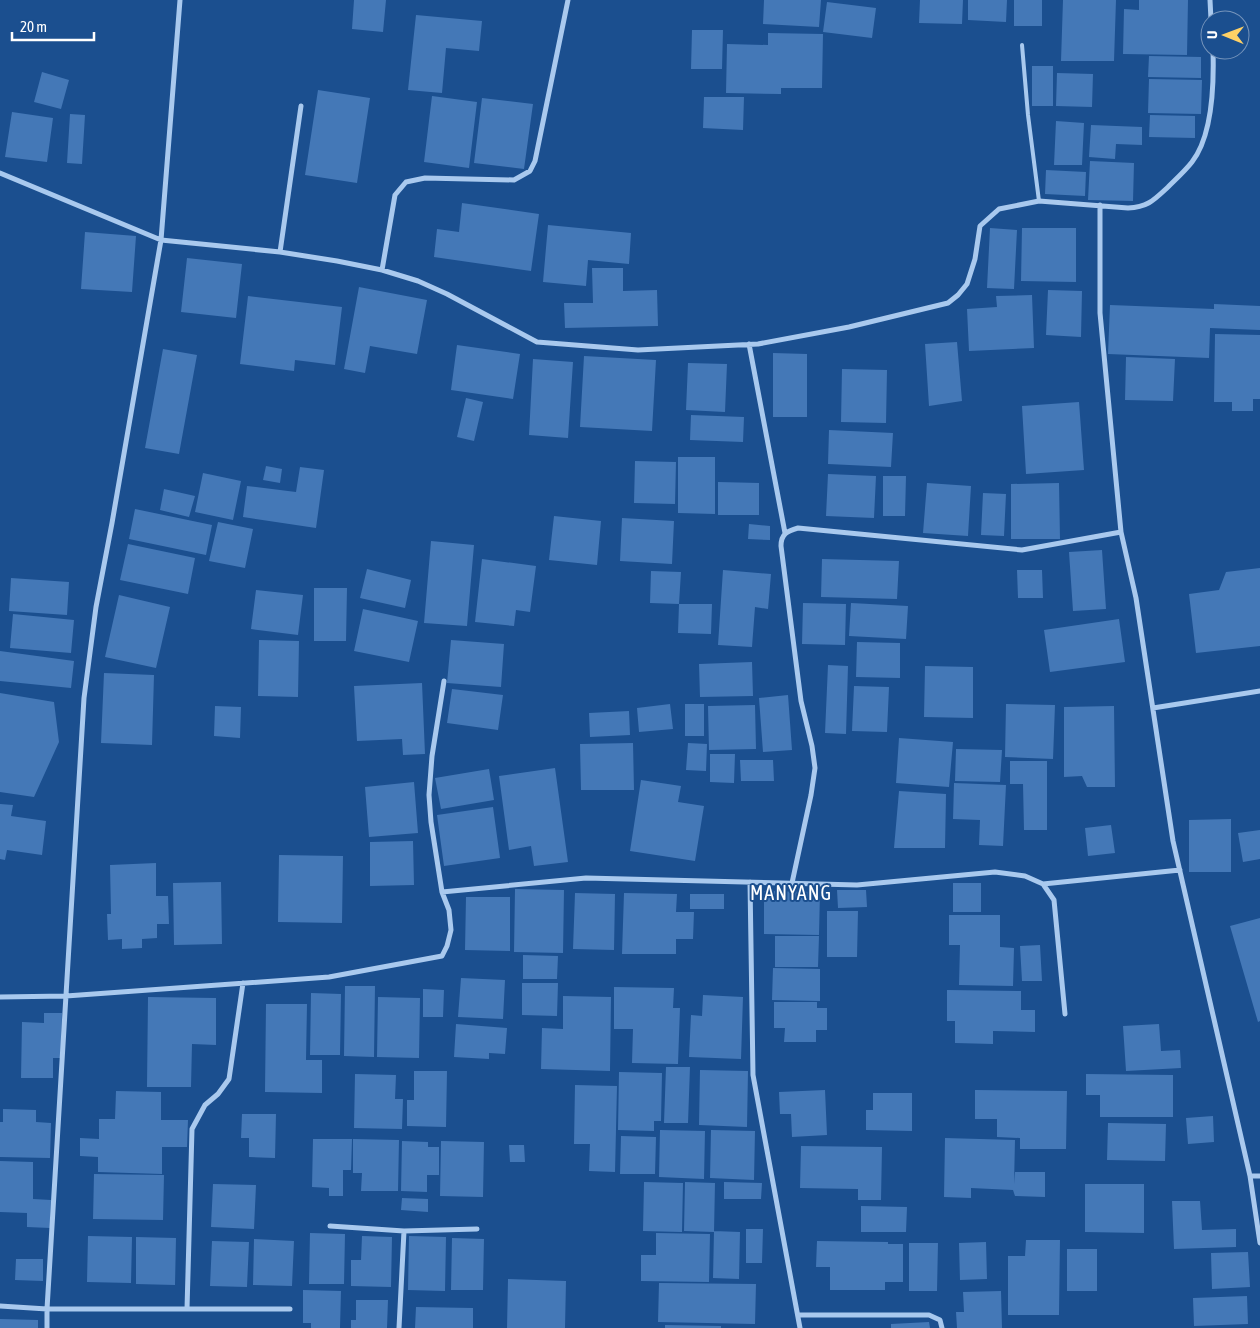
<svg xmlns="http://www.w3.org/2000/svg" width="1260" height="1328" font-family="'Asap Condensed',sans-serif">
  <rect width="100%" height="100%" fill="#1b4f8f"/>
  <!-- building -->
  <path fill="#4478b7" d="M354 0H386L383 32 352 29Z
    M764 0H821L819 27 763 24Z
    M920 0H963L962 24 919 23Z
    M968 0H1007L1006 22 968 20Z
    M1014 0H1042V26H1014Z
    M1063 0H1116L1114 61H1061Z
    M1139 0H1188L1187 55 1123 54 1124 9 1139 10Z
    M827 2 876 8 872 38 823 32Z
    M416 15 482 21 479 51 446 48 442 93 408 90Z
    M692 30H723L722 69H691Z
    M768 33 823 34 822 88H781V94L726 93 727 44 768 45Z
    M1149 56 1201 57V78L1148 77Z
    M1032 66H1053V106H1032Z
    M42 72 69 80 61 109 34 102Z
    M1057 73 1093 74 1092 107 1056 106Z
    M1149 79 1202 80 1201 114 1148 113Z
    M318 90 370 98 357 183 305 175Z
    M432 96 477 102 469 168 424 162Z
    M704 97H744L743 130 703 128Z
    M482 98 533 104 524 169 474 163Z
    M12 112 53 118 47 162 5 157Z
    M70 114 85 115 82 164 67 163Z
    M1150 115 1195 116V138L1149 137Z
    M1056 121 1084 123 1082 165H1054Z
    M1091 125 1142 127V145L1116 144 1115 159 1089 157Z
    M1090 161 1134 163 1133 201 1088 200Z
    M1046 170 1086 172 1085 196 1045 194Z
    M462 203 539 214 531 271 434 257 437 229 459 232Z
    M548 225 631 233 629 264 588 260 586 286 543 282Z
    M990 228 1017 230 1014 289 987 288Z
    M1022 228H1076V282L1021 281Z
    M85 232 136 236 132 292 81 289Z
    M187 258 242 264 236 318 181 312Z
    M592 268H623V291L657 290 658 326 565 328 564 303H593Z
    M359 287 427 300 417 354 370 346 365 373 344 369Z
    M1048 290 1082 291 1081 337 1046 335Z
    M1032 295 1034 348 969 351 967 309 997 307 996 296Z
    M248 296 342 307 335 365 295 360 294 371 240 364Z
    M1214 304 1260 306V330L1210 328 1209 358 1108 354 1110 305 1214 309Z
    M1215 334 1260 335V399H1253V411H1232V402H1214Z
    M957 342 962 401 929 406 925 344Z
    M457 345 520 354 513 399 451 390Z
    M163 349 197 355 179 454 145 448Z
    M773 353 807 354V417H773Z
    M584 356 656 360 652 431 580 427Z
    M1126 357 1175 359 1173 401 1125 400Z
    M533 359 573 362 568 438 529 435Z
    M688 363 727 364 725 412 686 410Z
    M842 369 887 370 886 423 841 422Z
    M466 398 483 402 474 441 457 437Z
    M1079 402 1084 470 1026 474 1022 406Z
    M691 415 744 417 743 442 690 440Z
    M829 430 893 433 891 467 828 464Z
    M678 457H715V514L678 513Z
    M635 461 676 462 675 504 634 503Z
    M266 466 282 469 280 483 263 480Z
    M300 467 324 470 316 528 243 517 247 486 296 492Z
    M203 473 241 481 233 520 195 512Z
    M828 474 876 476 874 518 826 516Z
    M883 476H906L905 516H883Z
    M718 482 759 483V515H718Z
    M927 483 971 486 968 536 923 533Z
    M1059 483 1060 539H1011V484Z
    M164 489 195 496 189 517 160 510Z
    M983 493 1006 494 1004 536 981 535Z
    M135 509 212 525 206 555 129 539Z
    M554 516 601 521 597 565 549 560Z
    M622 518 674 521 672 564 620 561Z
    M218 522 253 529 245 568 209 561Z
    M749 524 770 526V540L748 539Z
    M431 541 474 545 467 626 424 623Z
    M128 544 195 558 188 594 120 580Z
    M1102 550 1106 609 1073 611 1069 552Z
    M482 559 536 566 530 612 516 610 514 626 475 622Z
    M822 559 899 561 897 599 821 597Z
    M1260 568V646L1196 653 1189 594 1219 590 1226 572Z
    M367 569 411 580 405 608 360 598Z
    M723 570 771 574 768 609 755 607 752 647 718 645Z
    M1017 570H1042L1043 598H1018Z
    M651 571 681 572 679 604H712L711 634 678 633 679 604 650 603Z
    M11 578 69 582 67 615 9 611Z
    M314 588H347L346 641H314Z
    M256 590 303 595 298 635 251 629Z
    M119 595 170 607 156 668 105 657Z
    M803 603 846 604 845 645 802 644Z
    M851 603 908 606 906 639 849 636Z
    M363 609 418 621 409 662 354 651Z
    M13 614 74 620 71 653 10 648Z
    M1119 619 1125 662 1050 672 1044 630Z
    M259 640 299 641 298 697 258 696Z
    M451 640 504 644 501 687 447 683Z
    M857 642 900 643V678L856 677Z
    M0 651 74 661 71 688 0 681Z
    M752 662 753 696 700 697 699 664Z
    M828 665 848 666 846 734 825 733Z
    M925 666 973 667V718L924 717Z
    M104 673 154 675 152 745 101 743Z
    M422 683 425 754 403 755 402 739 357 741 354 686Z
    M854 686 889 687 887 732 852 731Z
    M452 689 503 695 498 730 447 723Z
    M0 693 54 702 59 742 34 797 0 792Z
    M788 695 792 750 763 752 759 698Z
    M670 704 673 729 639 732 637 708Z
    M685 704H704V736H685Z
    M1006 704 1055 705 1053 759 1005 757Z
    M755 705 756 749 709 750 708 706Z
    M215 706 241 707 240 738 214 736Z
    M1114 706 1115 787H1087L1082 776 1064 777V707Z
    M629 711 630 735 590 737 589 713Z
    M899 738 953 742 949 787 896 783Z
    M633 743 634 790H581L580 744Z
    M688 743 707 744 706 771 686 770Z
    M956 749 1002 750 1000 782 955 781Z
    M710 754H735L734 783 710 782Z
    M740 760H773L774 781H741Z
    M1010 761H1047V830H1024L1023 784H1010Z
    M555 768 568 862 534 866 531 846 509 850 499 776Z
    M489 769 494 800 441 809 435 778Z
    M641 780 681 786 678 802 704 806 695 861 630 851Z
    M414 782 418 833 369 837 365 787Z
    M954 783 1006 785 1003 846 979 845 980 820 953 819Z
    M899 791 946 794 945 848H894Z
    M0 804 13 805 11 816 46 821 42 855 7 850 5 860 0 859Z
    M493 807 500 858 444 866 437 815Z
    M1231 819V872H1189V820Z
    M1111 825 1115 853 1088 856 1085 828Z
    M1260 830V859L1243 862 1238 833Z
    M413 841 414 885 370 886V842Z
    M279 855 343 856 342 923 278 922Z
    M156 863V896H168L169 924H157V938L142 939V948L122 949V939L108 940 107 914H111L110 865Z
    M221 882 222 944 174 945 173 883Z
    M953 883H981V912H953Z
    M515 889 564 890 563 953 514 952Z
    M837 890H866L867 907 838 908Z
    M764 891 820 892 819 935 764 934Z
    M575 893 615 894 614 950 573 949Z
    M624 893 677 894 676 912H694L693 939H676V954H622Z
    M690 894H724V909H690Z
    M466 897H510V951L465 950Z
    M827 911H858L857 957H827Z
    M949 915H1000V947L1014 948 1013 986 959 985 960 945H949Z
    M1260 918V1021L1258 1022 1230 926Z
    M775 936H819L818 967H775Z
    M1040 945 1042 981H1022L1020 946Z
    M523 955 558 956 557 979H523Z
    M773 968 820 969V1001L772 1000Z
    M461 978 505 980 503 1019 458 1017Z
    M522 983H558L557 1016 522 1015Z
    M345 986H375L374 1057 344 1056Z
    M614 987 674 988 673 1008H680L678 1064 632 1063 633 1029H614Z
    M423 989 444 990 443 1017H423Z
    M947 990 1021 991V1010H1035V1032L993 1031V1044L955 1043V1021H947Z
    M311 993 341 994 340 1055H310Z
    M703 995 743 997 741 1059 689 1057 691 1015 702 1016Z
    M563 996 611 997 610 1071 541 1069 542 1028 563 1029Z
    M148 997 216 998V1045L192 1044 191 1087H147Z
    M378 997 420 998 419 1058 377 1057Z
    M774 1002H817V1008H827V1030H816V1042H784L785 1028H774Z
    M266 1004H307L306 1060H322V1093L265 1092Z
    M44 1013H62L61 1058H53V1078H21L22 1022 44 1023Z
    M456 1024 507 1028 505 1054 489 1053V1059L454 1057Z
    M1159 1024 1161 1051 1180 1050 1181 1068 1126 1071 1123 1026Z
    M666 1067H690L688 1123H664Z
    M700 1070 748 1071 747 1127 699 1125Z
    M414 1071H447L446 1127 407 1126V1100H414Z
    M619 1072 662 1073 661 1121H654V1131L618 1130Z
    M355 1074 396 1075 395 1099H403L402 1129 354 1128Z
    M1086 1074 1173 1075V1117H1100V1095H1086Z
    M575 1085 617 1086 615 1172 589 1171 590 1144H574Z
    M825 1090 827 1135 792 1137 791 1114H780L779 1092Z
    M975 1090 1067 1091 1066 1149H1020V1138L997 1137V1119H975Z
    M116 1091 161 1092V1120H188L187 1147H162V1174L98 1172V1157L80 1156V1138L99 1139V1119H115Z
    M873 1093H912V1131L866 1130V1110H873Z
    M3 1109 36 1110V1122L51 1123 50 1158 0 1157V1122H3Z
    M242 1114H276L275 1158 249 1157V1138H241Z
    M1213 1116 1214 1142 1188 1144 1186 1118Z
    M1108 1123 1166 1124 1165 1161 1107 1160Z
    M660 1130 705 1131 704 1179 659 1177Z
    M711 1130 755 1131 754 1180 710 1178Z
    M621 1136 656 1137 655 1174H620Z
    M945 1138 1015 1140 1014 1184 1015 1172H1045V1197L1015 1196 1013 1190 971 1188V1198L944 1197Z
    M313 1139H352L351 1170H343V1196H329V1188L312 1187Z
    M353 1139 399 1140 398 1191H361L362 1173H353Z
    M402 1141 428 1142V1147H439V1175H427V1192L401 1191Z
    M441 1141 484 1142 483 1197 440 1196Z
    M509 1145H524L525 1162H510Z
    M801 1146 882 1147 881 1200H858V1189L800 1188Z
    M0 1161 33 1162V1199L51 1200 50 1228 27 1227V1213L0 1212Z
    M94 1174 164 1175 163 1220 93 1219Z
    M644 1182 683 1183 682 1232 643 1231Z
    M685 1182 715 1183 714 1232 684 1231Z
    M724 1182 762 1183 761 1199H724Z
    M213 1184 256 1185 254 1229 211 1227Z
    M1085 1184H1144V1233L1085 1232Z
    M402 1198 428 1199V1212L401 1210Z
    M1172 1201H1200L1202 1230 1236 1229V1247L1174 1249Z
    M861 1206 907 1207 906 1232H861Z
    M746 1229H763L762 1263H746Z
    M714 1231 740 1232 739 1279 713 1278Z
    M310 1233 345 1234 344 1284H309Z
    M656 1233 710 1234 709 1282 641 1281V1255H656Z
    M88 1236 132 1237 131 1283 87 1282Z
    M362 1236 392 1237 391 1287 351 1286V1260H361Z
    M409 1236 446 1237 445 1291 408 1290Z
    M136 1237 176 1238 175 1285 136 1284Z
    M452 1238 484 1239 483 1290H451Z
    M254 1239 294 1241 292 1286 253 1285Z
    M1026 1240H1060L1059 1315H1008V1256H1025Z
    M212 1241 249 1242 247 1287 210 1286Z
    M817 1241 888 1242V1244H903V1282H885V1290H830V1267H816Z
    M986 1242 987 1279 960 1280 959 1243Z
    M909 1243H938L937 1291H909Z
    M1067 1249H1097V1291H1067Z
    M1248 1252 1250 1287 1212 1289 1211 1253Z
    M16 1259H43V1281L15 1280Z
    M508 1279 566 1281 565 1328H507Z
    M659 1283 756 1284 755 1324 658 1322Z
    M303 1290 341 1291 340 1328H311V1323H303Z
    M1001 1291 1002 1328H957L956 1312H964L963 1292Z
    M1247 1296 1248 1324 1194 1326 1193 1298Z
    M356 1300H388L387 1328H351V1320H356Z
    M416 1307 473 1308V1328H415Z
    M0 1319 38 1320V1328H0Z
    M929 1322 930 1328H891V1324Z
    M665 1325 721 1326V1328H665Z"/>
  <g fill="none" stroke-linecap="round" stroke-linejoin="round">
    <!-- lane -->
    <path stroke="#a9c9ee" stroke-width="4" d="M1022 45 1028 115 1039 201"/>
    <!-- street -->
    <path stroke="#a9c9ee" stroke-width="5" d="M1210 0 1211 20
      M0 173 161 240 280 252 337 261 382 270 418 281 447 294 537 342 638 350 758 344 849 327 948 303 958 295 967 284 975 259 980 226 999 209 1039 201 1128 208C1148 207 1154 200 1168 187 1176 179 1185 171 1192 162 1213 135 1214 83 1213 50
      M1100 205V313L1121 532 1136 598 1173 841 1250 1176 1260 1243
      M280 252 301 106
      M382 270 395 195 406 182 425 178 514 180 530 171 535 161 568 0
      M749 344 785 533
      M1153 708 1260 691
      M750 882 753 1075 800 1328
      M792 883 811 795 815 768 812 746 801 701 781 546C781 534 787 531 798 528L1022 550 1121 532
      M1043 884 1180 870
      M442 892 586 878 857 885 995 872 1025 876 1043 884 1054 900 1065 1014
      M0 997 66 996 329 977 442 956 447 946 451 930 449 910 442 892 431 822 429 795 432 756 444 681
      M1250 1176H1260
      M330 1226 404 1231 477 1229
      M0 1306 47 1309 84 698 96 607 112 523 161 240 180 0
      M187 1309 192 1129 205 1105 218 1094 229 1079 243 983
      M798 1315H929L940 1320 942 1328
      M47 1328V1309H290
      M399 1328 404 1231"/>
  </g>
  <g text-anchor="middle" dominant-baseline="central" stroke-width="4" stroke-linejoin="round" paint-order="stroke">
    <!-- quarter labels -->
    <g font-size="20" letter-spacing="1" fill="#fff" stroke="#1b4f8f">
      <text x="791" y="892">MANYANG</text>
    </g>
  </g>
  <!-- north arrow -->
  <g transform="translate(1225 35) rotate(271)"><circle r="24" fill="#1b4f8f" stroke="#7695bc"/>
  <path d="M0-4L9 19L0 12L-9 19Z" fill="#ffd166"/>
  <text y="-8" font-size="14" font-weight="bold" text-anchor="middle" fill="#ffffff">U</text>
  </g>
  <!-- scale -->
  <path d="M12 32v8h82v-8" fill="none" stroke="#ffffff" stroke-width="2.5"/>
  <text x="20" y="32" font-size="15" fill="#ffffff" stroke="#1b4f8f" stroke-width="4" paint-order="stroke">20 m</text>
</svg>
